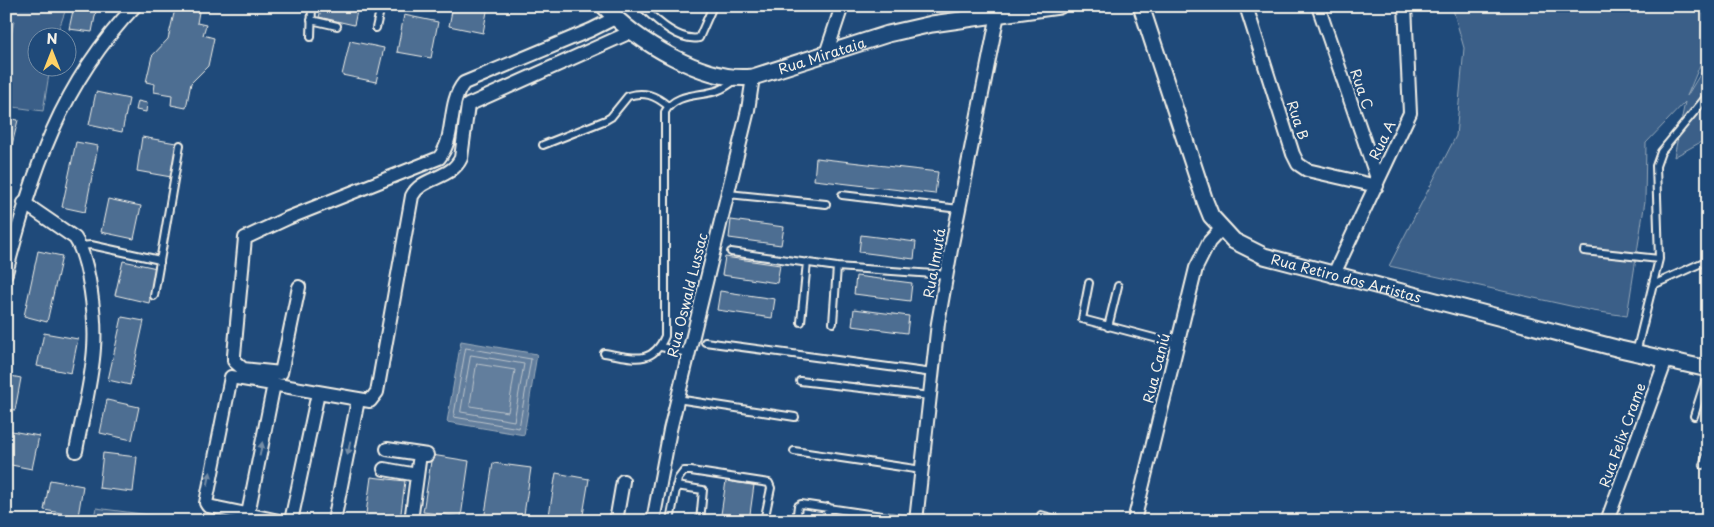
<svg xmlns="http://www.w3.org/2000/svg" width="1714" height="527" font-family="'Playpen Sans',sans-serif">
  <rect width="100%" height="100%" fill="#1f4a7a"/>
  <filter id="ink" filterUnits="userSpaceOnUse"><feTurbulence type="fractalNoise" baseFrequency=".02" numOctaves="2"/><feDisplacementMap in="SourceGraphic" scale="10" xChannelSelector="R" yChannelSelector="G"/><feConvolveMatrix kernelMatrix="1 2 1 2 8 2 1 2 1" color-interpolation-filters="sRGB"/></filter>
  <g filter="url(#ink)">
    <!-- green -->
    <path fill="#3a5f88" stroke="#97a8b8" d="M6 6H28L58 11 59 6H67L56 37 38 38V68H50L43 111 6 106V60L14 21 6 18Z
      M1452 6H1708V46L1687 96 1708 61V138L1674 157 1685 102 1646 143 1645 201 1627 316 1593 311 1389 266 1456 136 1464 48Z
      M96 508 195 521H93Z"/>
    <!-- water -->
    <path fill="#627e9d" stroke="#9cacbb" d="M461 341 537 354 524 435 447 422Z"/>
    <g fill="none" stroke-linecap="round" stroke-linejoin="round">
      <!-- shore -->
      <path stroke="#bac3ca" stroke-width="1" d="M466 348 531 359 519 428 454 417Z
        M471 355 524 364 514 421 461 412Z
        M477 364 515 370 508 412 470 406Z"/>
    </g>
    <!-- building -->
    <path fill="#4d6e92" stroke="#f4f1e8" d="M74 6H97L92 32 69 29Z
      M322 6H358L354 25 319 17Z
      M453 6H488L483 33 449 26Z
      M175 9 199 12 197 23 206 25 203 35 214 38 208 66 191 83 186 108 171 105 172 95 154 92 155 84 146 82 152 56 168 39Z
      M404 15 438 22 431 58 397 52Z
      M350 41 384 48 376 82 342 75Z
      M96 92 129 99 122 132 89 125Z
      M138 101 147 103 146 112 136 110Z
      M6 118 18 120 6 170Z
      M142 137 176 143 171 177 137 171Z
      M76 142 98 146 85 212 62 207Z
      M816 158 938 172 935 194 814 180Z
      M108 199 141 206 134 239 101 232Z
      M731 220 784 227 781 245 729 238Z
      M861 235 916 242 914 259 859 252Z
      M38 251 62 256 47 322 24 316Z
      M725 257 780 265 777 283 722 275Z
      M123 261 157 268 149 303 115 295Z
      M856 276 912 283 910 301 854 294Z
      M720 291 775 299 772 318 717 310Z
      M854 309 909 316 907 333 852 326Z
      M122 317 144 321 130 385 108 380Z
      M44 333 78 339 71 373 37 366Z
      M6 375 21 378 15 410 6 409Z
      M107 400 139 407 132 440 100 433Z
      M6 430 39 436 32 469 6 464Z
      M103 453 137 457 133 492 99 488Z
      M432 455 469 461 461 517 423 512Z
      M493 463 531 468 523 521 484 520Z
      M556 473 589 479 582 521H548Z
      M371 477 405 481 400 521H365Z
      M50 480 83 486 78 516 44 510Z
      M726 481 754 485 749 521H720Z"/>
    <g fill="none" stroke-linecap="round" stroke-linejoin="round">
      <defs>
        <path id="service" d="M641 6C655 19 678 42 699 38L713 6
          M311 20 337 26
          M376 28 381 6
          M311 37 312 6
          M543 145 606 120 611 117 628 96C644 91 655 95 668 106
          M728 194 826 204
          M842 195 959 209
          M80 246 91 245 160 260
          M1584 251 1659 259
          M731 252 837 267 947 275
          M1089 283 1082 319 1177 344
          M1653 285 1708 260
          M154 296 180 145
          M801 322 807 262
          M833 323 837 267
          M1108 327 1118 286
          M705 342 933 373
          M661 347 688 353
          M604 353C631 357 652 367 665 336V112C676 92 701 97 719 90 725 88 731 83 737 79
          M1636 353 1659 259 1656 166 1661 152 1708 95
          M800 381 930 396
          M677 399 795 417
          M1694 416 1708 372
          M794 451 922 470
          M1703 465 1708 453
          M676 486 703 490 700 521
          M1041 515 1063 521
          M670 521 678 479 684 471H691L769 483 771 488 764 521
          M796 521 798 506 801 504 916 521
          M826 521 828 507"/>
        <path id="minor" d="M1246 6 1293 154 1298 164 1307 170 1377 186
          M1318 6 1378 181
          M826 54 842 6
          M24 203 75 238C90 260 96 321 94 348 92 382 82 417 76 451
          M6 273C33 170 60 85 135 6
          M1333 276 1410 113 1405 6
          M299 287 281 373 243 369 234 361V355L245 238 288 218 439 158C456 138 447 103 464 83L591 30 615 18
          M387 449 427 455
          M384 469 417 475
          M248 514 274 384
          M279 521 208 506 206 503 231 377 370 401 377 392 412 196C422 176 451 180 461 158L468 105 633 31
          M291 521 318 393
          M334 521 358 400
          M411 521 420 454
          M616 521 623 481
          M653 521 670 430 748 110 753 77
          M916 521 938 323 952 244 998 14
          M1134 521 1196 268 1209 242 1221 229
          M1607 521 1666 360"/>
        <g id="tertiary">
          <path id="s1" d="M604 6C636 41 705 83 753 77L888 34 932 24 1059 6"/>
          <path id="s2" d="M1141 6 1205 201 1211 216 1234 241 1264 256 1620 349 1708 369"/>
        </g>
      </defs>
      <!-- service casing -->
      <use href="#service" stroke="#f4f1e8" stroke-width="10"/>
      <!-- minor casing -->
      <use href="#minor" stroke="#f4f1e8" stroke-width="16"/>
      <!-- tertiary casing -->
      <use href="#tertiary" stroke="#f4f1e8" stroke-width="19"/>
      <!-- service -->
      <use href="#service" stroke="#1f4a7a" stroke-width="6"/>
      <!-- minor -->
      <use href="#minor" stroke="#1f4a7a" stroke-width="12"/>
      <!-- tertiary -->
      <use href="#tertiary" stroke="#1f4a7a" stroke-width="15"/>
    </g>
    <!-- one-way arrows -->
    <defs><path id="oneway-solid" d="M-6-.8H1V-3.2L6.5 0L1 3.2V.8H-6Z" transform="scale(1.25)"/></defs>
    <g fill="#748da6">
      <use href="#oneway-solid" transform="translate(349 448) rotate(101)"/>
      <use href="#oneway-solid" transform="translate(261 449) rotate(-79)"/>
      <use href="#oneway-solid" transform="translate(209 479) rotate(-78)"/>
    </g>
  </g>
  <g text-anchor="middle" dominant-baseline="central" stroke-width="4.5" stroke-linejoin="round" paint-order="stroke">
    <!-- street labels -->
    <g font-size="14" fill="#f4f1e8" stroke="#1f4a7a">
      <text stroke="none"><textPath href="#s1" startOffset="242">Rua Mirataia</textPath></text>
      <text transform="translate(1362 89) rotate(71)">Rua C</text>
      <text transform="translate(1298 120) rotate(72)">Rua B</text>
      <text transform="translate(1382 140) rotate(-64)">Rua A</text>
      <text transform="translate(934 263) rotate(-80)">Rua Imutá</text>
      <text stroke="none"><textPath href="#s2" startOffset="374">Rua Retiro dos Artistas</textPath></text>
      <text transform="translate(687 295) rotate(-76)">Rua Oswald Lussac</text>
      <text transform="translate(1156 368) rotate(-76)">Rua Caniú</text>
      <text transform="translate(1622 435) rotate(-70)">Rua Felix Crame</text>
    </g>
  </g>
  <!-- margin -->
  <rect width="1714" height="527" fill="none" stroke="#1f4a7a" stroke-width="25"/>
  <rect x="12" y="12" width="1689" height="502" fill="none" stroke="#f4f1e8" stroke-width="2" filter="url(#ink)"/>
  <!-- north arrow -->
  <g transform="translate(52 52)"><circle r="24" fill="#1f4a7a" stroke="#748da6"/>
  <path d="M0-4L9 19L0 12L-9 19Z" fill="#ffd166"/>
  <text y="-8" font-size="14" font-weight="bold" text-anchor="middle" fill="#f4f1e8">N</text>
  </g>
</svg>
